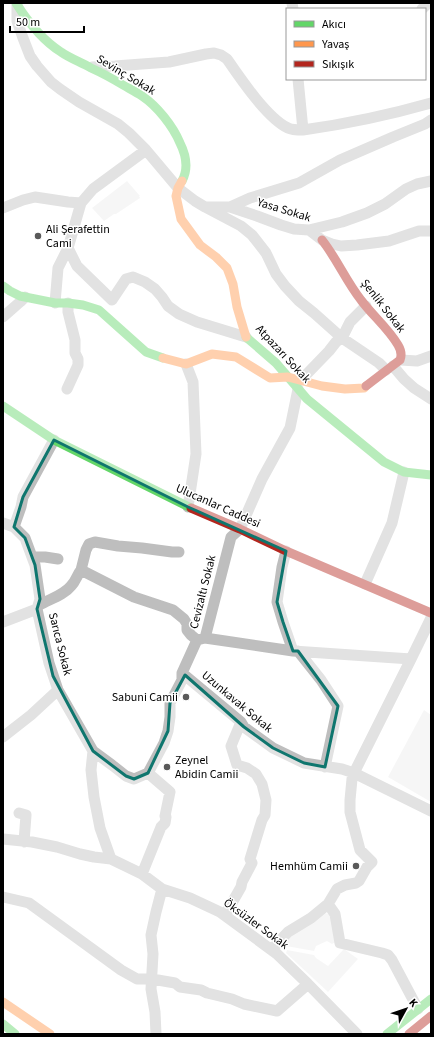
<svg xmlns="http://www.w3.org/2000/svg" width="434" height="1037" font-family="'Source Sans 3',sans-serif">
  <rect width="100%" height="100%" fill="#fff"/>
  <!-- green -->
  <path fill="#ececec" d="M127 181 140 196H139L140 198 116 214H114L104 221 92 208Z
    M424 710 431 715V802L388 777Z
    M323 913 331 914 337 941 332 944 327 941 316 946 314 951 286 946 288 935Z
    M344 949 358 959 328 992 286 953 287 950 314 955 316 958 328 966Z"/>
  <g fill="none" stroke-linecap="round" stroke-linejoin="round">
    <!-- street -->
    <path stroke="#bebebe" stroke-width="11" d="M292 3 293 9
      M17 5V21L23 38 30 56 37 66 51 82 60 89 79 102 118 124 129 133 146 150 178 188 195 201 205 207H230L257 216 281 225 294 229 309 230 322 240 332 244 341 246 357 245 389 241 419 231H431
      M422 9 428 3
      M92 67 115 66 169 62 206 54 214 53 221 55 227 59C240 78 267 118 288 128 292 130 297 130 303 130
      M298 79 303 130C346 124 389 115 431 103
      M205 207 241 226 252 235 266 253 276 274 285 286 299 301 314 313 342 338 379 363 386 370
      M230 207 250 198 299 183 340 160 393 137 425 124 431 120
      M3 208 23 200 35 197 68 202 81 203 93 189 146 150
      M309 230 342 222 367 213 385 204 406 189 417 184 431 181
      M68 248 77 266 112 300 126 279 133 277 145 282 155 289 162 297 168 306 179 314 197 322 246 337
      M55 303 58 268 68 248 81 203
      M3 317 20 302 25 297
      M401 360 417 361 431 356
      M186 364 193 382 196 454 188 507
      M393 366 404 379 414 388 431 399
      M301 380 329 351 336 342 342 338 350 322 366 306
      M67 389 78 365V359L75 353V340L68 312V303
      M3 523 14 527 25 538 32 557 35 565 40 599 37 609 49 663 58 690 93 751 91 770 94 797 100 828 111 859
      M14 527 21 507 23 497 54 440
      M286 551 282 567 277 602 283 622 293 651
      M32 557H45L58 559
      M81 570 86 550 89 544 95 542 118 546 142 548 172 552H179
      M365 584 392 523 404 472
      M38 606C49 599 63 596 71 586 76 581 77 575 81 570L134 597 173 610 184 619 187 624V630L191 635 197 640
      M3 622 37 609
      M205 638 293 651 411 659
      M298 651 321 680 338 706 325 767
      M182 673 241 722 244 727 273 748 304 763 342 769 354 773 431 811
      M3 737 31 715 58 690
      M93 751 112 765 126 776 134 779 148 773
      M19 813 26 815 24 842
      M3 839 32 842 57 847 80 854 94 857 111 859 142 874 162 889 190 898 220 912 277 954 308 984 357 1034
      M142 874 161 827 165 823 166 817 165 816 170 792 148 773 164 743 168 731 170 717V703L182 680V673L197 640 205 638 231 537 240 529 262 479 290 428 298 389
      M3 897 29 903 121 970 137 979H152L175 983 180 987 201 990 207 993 232 999 244 1004 277 1011 308 984
      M328 904 335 914 340 943 382 953 388 955 392 960 418 1009
      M225 915 241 887 242 882 252 863 250 859 262 820 265 815 266 800 262 784 256 774 247 768 237 765 231 746 241 722
      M272 949 288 932 311 918 328 904 337 889 345 885 356 883 359 881 367 867 372 862 360 850 350 812V800L352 779 354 773 411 659 431 618
      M156 1034 155 1012 151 989 153 954 151 935 156 912 162 889"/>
    <!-- fast -->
    <path stroke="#63d668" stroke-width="9" d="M16 3C28 22 42 40 61 52 71 59 81 62 91 68 102 73 113 79 123 85 130 89 136 92 142 96 157 106 173 126 180 143 186 155 189 168 182 181
      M3 286 10 291 20 296 55 303H68L83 305 99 310 146 352 163 358
      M246 337 276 363 307 399 384 462 404 472 431 475
      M3 406 54 440 191 508
      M3 1024 15 1034
      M387 1034 431 999"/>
    <!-- slow -->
    <path stroke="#ff974d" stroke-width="9" d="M182 181 178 188 176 196 181 219 200 245 216 257 227 268 233 284 237 307 246 337
      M163 358 186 364 212 354 236 357 270 378 288 377 322 386 345 389 364 388 366 386
      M3 1002 50 1034"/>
    <!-- jam -->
    <path stroke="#b3261e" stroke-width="9" d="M322 240C337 259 346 281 361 300 372 315 388 328 398 345 401 350 402 355 400 360L366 386
      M191 508 240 529 286 551 431 613
      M409 1034 431 1016"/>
  </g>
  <!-- marked area -->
  <path d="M0 0H434V1037H0ZM54 440 188 507 286 551 277 602 283 622 293 651H298L338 706 325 767 304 763 273 748 244 727 185 675 170 703 168 731 148 773 134 779 126 776 93 751 53 676 37 609 40 599 35 565 25 538 14 527 23 497Z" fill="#fff" fill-opacity=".55" fill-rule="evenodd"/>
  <path fill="none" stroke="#0f766e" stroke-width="3" stroke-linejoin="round" d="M54 440 188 507 286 551 277 602 283 622 293 651H298L338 706 325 767 304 763 273 748 244 727 185 675 170 703 168 731 148 773 134 779 126 776 93 751 53 676 37 609 40 599 35 565 25 538 14 527 23 497Z"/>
  <!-- markers -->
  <g fill="#595959" stroke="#fff" stroke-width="1.5">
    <circle cx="38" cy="236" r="4"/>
    <circle cx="186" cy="697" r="4"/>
    <circle cx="167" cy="767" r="4"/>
    <circle cx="356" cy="866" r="4"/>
  </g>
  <g text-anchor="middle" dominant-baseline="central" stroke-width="3" stroke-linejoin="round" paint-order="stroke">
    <!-- street labels -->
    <g font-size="12" fill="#000" stroke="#fff">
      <text transform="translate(126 75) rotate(31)">Sevinç Sokak</text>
      <text transform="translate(284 210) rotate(17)">Yasa Sokak</text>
      <text transform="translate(383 306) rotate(52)">Şenlik Sokak</text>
      <text transform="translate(283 354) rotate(47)">Atpazarı Sokak</text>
      <text transform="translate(218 506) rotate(24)">Ulucanlar Caddesi</text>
      <text transform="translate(203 592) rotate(-76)">Cevizaltı Sokak</text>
      <text transform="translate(60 644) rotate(76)">Sarıca Sokak</text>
      <text transform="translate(237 702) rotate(40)">Uzunkavak Sokak</text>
      <text transform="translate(256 924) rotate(36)">Öksüzler Sokak</text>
    </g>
    <!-- poi labels -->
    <g font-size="12" fill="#000" stroke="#fff" text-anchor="start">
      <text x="46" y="229">Ali Şerafettin<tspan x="46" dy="14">Cami</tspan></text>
      <text x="178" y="697" text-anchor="end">Sabuni Camii</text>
      <text x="175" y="760">Zeynel<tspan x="175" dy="14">Abidin Camii</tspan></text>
      <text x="348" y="866" text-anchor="end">Hemhüm Camii</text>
    </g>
  </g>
  <!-- border -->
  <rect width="434" height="1037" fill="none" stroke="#000000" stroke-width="8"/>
  <!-- legend -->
  <rect x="286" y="8" width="140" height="72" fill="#ffffff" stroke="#999999"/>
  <rect x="294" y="21" width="20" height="6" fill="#63d668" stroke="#999999"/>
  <text x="322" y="28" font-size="12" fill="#000000">Akıcı</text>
  <rect x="294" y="41" width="20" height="6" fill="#ff974d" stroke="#999999"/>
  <text x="322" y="48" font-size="12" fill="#000000">Yavaş</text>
  <rect x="294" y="61" width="20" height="6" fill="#b3261e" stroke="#999999"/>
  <text x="322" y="68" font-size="12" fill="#000000">Sıkışık</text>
  <!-- north arrow -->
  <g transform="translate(406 1009) rotate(50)" stroke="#ffffff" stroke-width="3" paint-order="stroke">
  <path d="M0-3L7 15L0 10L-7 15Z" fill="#000000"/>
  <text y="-6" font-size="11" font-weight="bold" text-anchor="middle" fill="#000000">K</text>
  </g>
  <!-- scale -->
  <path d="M10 26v6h74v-6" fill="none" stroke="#000000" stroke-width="2"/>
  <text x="16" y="26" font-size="12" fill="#000000" stroke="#ffffff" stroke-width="3" paint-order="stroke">50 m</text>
</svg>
